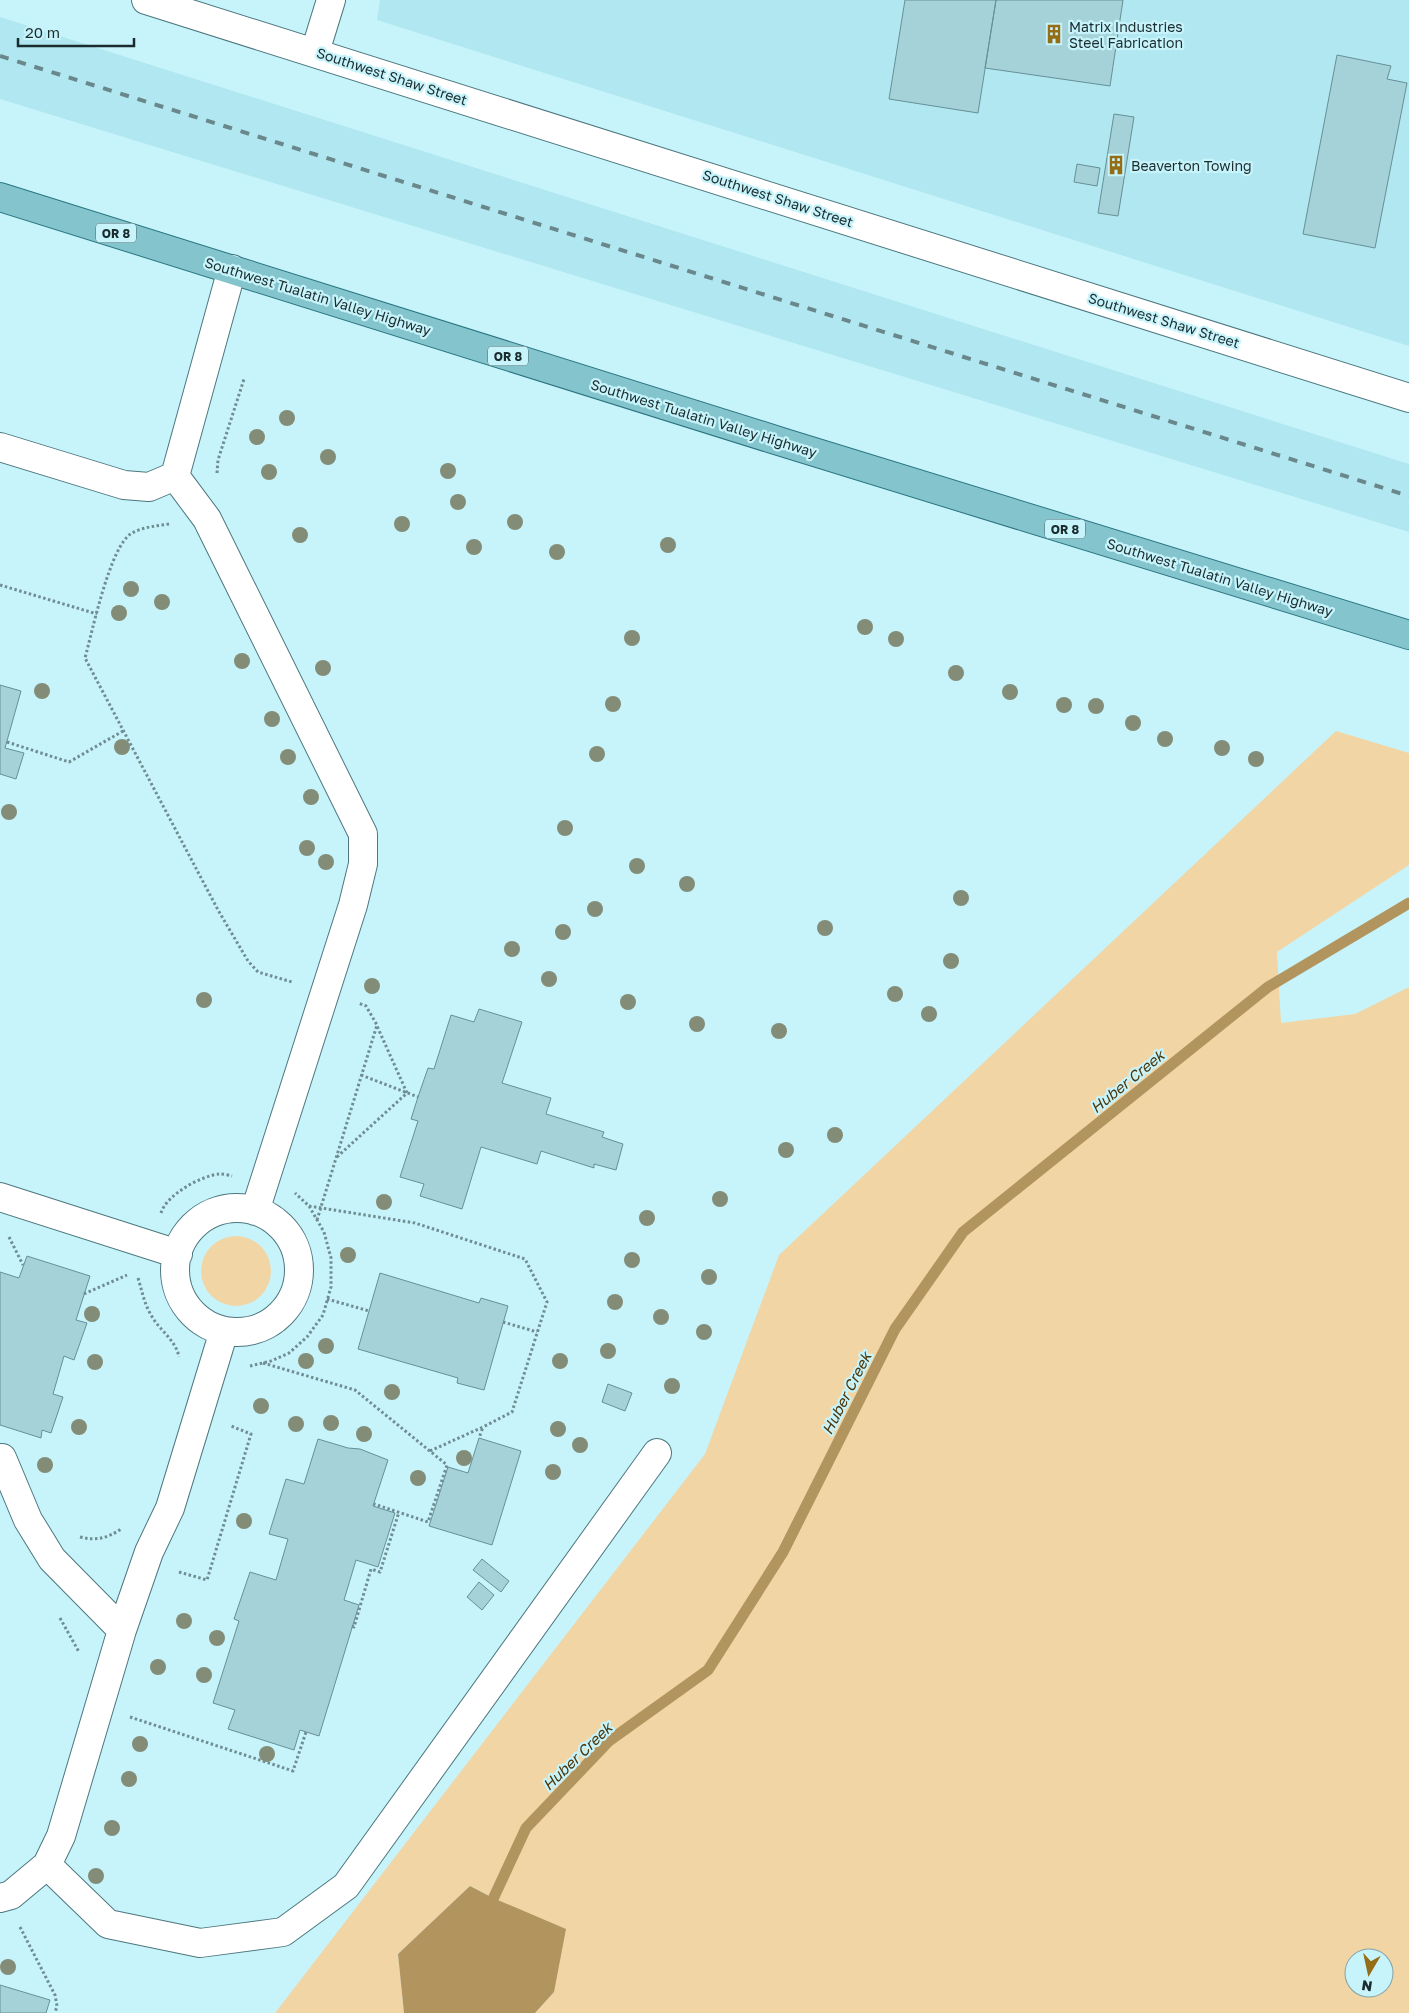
<svg xmlns="http://www.w3.org/2000/svg" width="1409" height="2013" font-family="'Golos Text',sans-serif">
  <rect width="100%" height="100%" fill="#c7f4fb"/>
  <!-- built -->
  <path fill="#b1e7f0" d="M380 0H1409V346L377 20Z
    M0 17 1409 464V532L0 99Z"/>
  <!-- green -->
  <path fill="#f1d5a4" fill-rule="evenodd" d="M1336 731 1409 753V865L1277 952 1281 1023 1355 1014 1409 987V2013H535L554 1992 493 1898 470 1886 398 1954 404 2013H275L705 1454 779 1255ZM1354 1958H1384V1988H1354Z
    M201 1271a35 35 0 1 1 70 0a35 35 0 1 1-70 0Z"/>
  <!-- water -->
  <path fill="#b2945f" d="M470 1886 493 1898 566 1929 554 1992 535 2013H404L398 1954Z"/>
  <g fill="none" stroke-linecap="round" stroke-linejoin="round">
    <!-- stream -->
    <path stroke="#b2945f" stroke-width="11" d="M487 1912 526 1828 609 1741 708 1670 783 1552 895 1329 963 1232 1268 987 1409 903"/>
  </g>
  <!-- building -->
  <path fill="#a5d1d8" stroke="#669097" d="M905 0H996L978 113 889 99Z
    M996 0H1123L1110 86 985 68Z
    M1337 55 1391 66 1387 79 1407 83 1375 248 1303 234Z
    M1114 114 1134 117 1118 216 1098 213Z
    M1077 164 1100 168 1097 186 1074 182Z
    M0 685 21 691 5 748 24 753 16 779 0 774Z
    M479 1009 522 1022 502 1083 551 1098 546 1114 604 1132 602 1137 623 1144 616 1170 594 1164V1168L541 1151 537 1164 481 1147 462 1209 420 1196 424 1184 400 1177 418 1121 411 1119 418 1097 428 1068 434 1069 451 1015 474 1022Z
    M27 1256 90 1276 76 1320 87 1323 74 1360 64 1356 53 1394 63 1397 51 1433 42 1430 41 1438 0 1425V1272L19 1278Z
    M380 1273 479 1303 481 1298 508 1306 484 1390 457 1383 458 1378 358 1349Z
    M608 1384 632 1393 625 1411 602 1402Z
    M479 1438 521 1451 492 1545 429 1526 448 1467 468 1473Z
    M318 1439 348 1448 360 1449 388 1460 373 1506 395 1513 378 1567 356 1560 344 1600 359 1605 319 1736 300 1730 294 1750 228 1729 235 1710 213 1703 239 1621 234 1619 250 1572 276 1580 288 1539 269 1534 286 1479 304 1484Z
    M482 1559 509 1581 501 1592 473 1570Z
    M479 1582 494 1595 482 1610 467 1597Z
    M0 1985 50 2000 46 2013H0Z"/>
  <g fill="none" stroke-linecap="round" stroke-linejoin="round">
    <defs>
      <path id="minor" d="M146 0 1409 398
        M315 52 331 0
        M0 447 124 485 149 487 175 476 232 269
        M175 476 207 519 363 834V864L353 905 255 1211
        M0 1197 178 1254
        M175 1270a62 62 0 1 1 124 0a62 62 0 1 1-124 0Z
        M2 1458 28 1520 52 1559 122 1630
        M47 1865 108 1924 200 1943 283 1932 346 1886 657 1453
        M0 1898 11 1895 47 1865 61 1836 122 1630 149 1552 170 1508 224 1331"/>
      <path id="major" d="M0 197 785 443 1409 635"/>
    </defs>
    <!-- minor casing -->
    <use href="#minor" stroke="#4d777e" stroke-width="30"/>
    <!-- major casing -->
    <use href="#major" stroke="#2a7580" stroke-width="30"/>
    <!-- path -->
    <path stroke="#6f8d92" stroke-width="3" stroke-dasharray="2.5 2.5" stroke-linecap="butt" d="M217 473 218 460 244 379
      M169 524C156 526 143 527 132 533 110 545 92 633 85 658L218 910 248 961 258 972 292 982
      M0 585 97 614
      M7 742 69 762 123 731
      M361 1075 418 1097
      M337 1157 407 1093 377 1026
      M309 1206 415 1223 525 1259 547 1302 512 1412 483 1427
      M161 1213C166 1195 202 1175 220 1174 224 1174 229 1175 232 1176
      M317 1220 377 1025 366 1006 358 1003
      M9 1237 23 1265
      M138 1278C142 1291 144 1303 151 1315 159 1330 176 1340 179 1357
      M84 1294 127 1275
      M327 1299 369 1311
      M503 1322 537 1332
      M263 1363 355 1390 447 1465 428 1522 374 1504
      M250 1366 271 1361 289 1353 307 1337 323 1315 331 1287V1258L324 1232 309 1206 295 1193
      M430 1451 483 1427 479 1438
      M80 1537C96 1541 108 1538 121 1529
      M179 1572 207 1580 251 1434 231 1426
      M60 1618 79 1652
      M352 1626 354 1627 371 1569 380 1572 399 1512
      M130 1717 293 1771 306 1732
      M20 1927 55 1995 57 2006 55 2013"/>
    <!-- minor -->
    <use href="#minor" stroke="#fff" stroke-width="28"/>
    <!-- major -->
    <use href="#major" stroke="#84c4cd" stroke-width="28"/>
    <!-- rail -->
    <path stroke="#6a878c" stroke-width="4" stroke-dasharray="9 9" stroke-linecap="butt" d="M0 56 1409 496"/>
  </g>
  <!-- trees -->
  <g fill="#838c76">
    <circle cx="287" cy="418" r="8"/>
    <circle cx="257" cy="437" r="8"/>
    <circle cx="328" cy="457" r="8"/>
    <circle cx="448" cy="471" r="8"/>
    <circle cx="269" cy="472" r="8"/>
    <circle cx="458" cy="502" r="8"/>
    <circle cx="515" cy="522" r="8"/>
    <circle cx="402" cy="524" r="8"/>
    <circle cx="300" cy="535" r="8"/>
    <circle cx="668" cy="545" r="8"/>
    <circle cx="474" cy="547" r="8"/>
    <circle cx="557" cy="552" r="8"/>
    <circle cx="131" cy="589" r="8"/>
    <circle cx="162" cy="602" r="8"/>
    <circle cx="119" cy="613" r="8"/>
    <circle cx="865" cy="627" r="8"/>
    <circle cx="632" cy="638" r="8"/>
    <circle cx="896" cy="639" r="8"/>
    <circle cx="242" cy="661" r="8"/>
    <circle cx="323" cy="668" r="8"/>
    <circle cx="956" cy="673" r="8"/>
    <circle cx="42" cy="691" r="8"/>
    <circle cx="1010" cy="692" r="8"/>
    <circle cx="613" cy="704" r="8"/>
    <circle cx="1064" cy="705" r="8"/>
    <circle cx="1096" cy="706" r="8"/>
    <circle cx="272" cy="719" r="8"/>
    <circle cx="1133" cy="723" r="8"/>
    <circle cx="1165" cy="739" r="8"/>
    <circle cx="122" cy="747" r="8"/>
    <circle cx="1222" cy="748" r="8"/>
    <circle cx="597" cy="754" r="8"/>
    <circle cx="288" cy="757" r="8"/>
    <circle cx="1256" cy="759" r="8"/>
    <circle cx="311" cy="797" r="8"/>
    <circle cx="9" cy="812" r="8"/>
    <circle cx="565" cy="828" r="8"/>
    <circle cx="307" cy="848" r="8"/>
    <circle cx="326" cy="862" r="8"/>
    <circle cx="637" cy="866" r="8"/>
    <circle cx="687" cy="884" r="8"/>
    <circle cx="961" cy="898" r="8"/>
    <circle cx="595" cy="909" r="8"/>
    <circle cx="825" cy="928" r="8"/>
    <circle cx="563" cy="932" r="8"/>
    <circle cx="512" cy="949" r="8"/>
    <circle cx="951" cy="961" r="8"/>
    <circle cx="549" cy="979" r="8"/>
    <circle cx="372" cy="986" r="8"/>
    <circle cx="895" cy="994" r="8"/>
    <circle cx="204" cy="1000" r="8"/>
    <circle cx="628" cy="1002" r="8"/>
    <circle cx="929" cy="1014" r="8"/>
    <circle cx="697" cy="1024" r="8"/>
    <circle cx="779" cy="1031" r="8"/>
    <circle cx="835" cy="1135" r="8"/>
    <circle cx="786" cy="1150" r="8"/>
    <circle cx="720" cy="1199" r="8"/>
    <circle cx="384" cy="1202" r="8"/>
    <circle cx="647" cy="1218" r="8"/>
    <circle cx="348" cy="1255" r="8"/>
    <circle cx="632" cy="1260" r="8"/>
    <circle cx="709" cy="1277" r="8"/>
    <circle cx="615" cy="1302" r="8"/>
    <circle cx="92" cy="1314" r="8"/>
    <circle cx="661" cy="1317" r="8"/>
    <circle cx="704" cy="1332" r="8"/>
    <circle cx="326" cy="1346" r="8"/>
    <circle cx="608" cy="1351" r="8"/>
    <circle cx="306" cy="1361" r="8"/>
    <circle cx="560" cy="1361" r="8"/>
    <circle cx="95" cy="1362" r="8"/>
    <circle cx="672" cy="1386" r="8"/>
    <circle cx="392" cy="1392" r="8"/>
    <circle cx="261" cy="1406" r="8"/>
    <circle cx="331" cy="1423" r="8"/>
    <circle cx="296" cy="1424" r="8"/>
    <circle cx="79" cy="1427" r="8"/>
    <circle cx="558" cy="1429" r="8"/>
    <circle cx="364" cy="1434" r="8"/>
    <circle cx="580" cy="1445" r="8"/>
    <circle cx="464" cy="1458" r="8"/>
    <circle cx="45" cy="1465" r="8"/>
    <circle cx="553" cy="1472" r="8"/>
    <circle cx="418" cy="1478" r="8"/>
    <circle cx="244" cy="1521" r="8"/>
    <circle cx="184" cy="1621" r="8"/>
    <circle cx="217" cy="1638" r="8"/>
    <circle cx="158" cy="1667" r="8"/>
    <circle cx="204" cy="1675" r="8"/>
    <circle cx="140" cy="1744" r="8"/>
    <circle cx="267" cy="1754" r="8"/>
    <circle cx="129" cy="1779" r="8"/>
    <circle cx="112" cy="1828" r="8"/>
    <circle cx="96" cy="1876" r="8"/>
    <circle cx="8" cy="1967" r="8"/>
  </g>
  <!-- icons -->
  <defs>
    <symbol id="building-bare" viewBox="-9 -9 18 18"><path d="M-4-6H4V6H1V3H-1V6H-4ZM-2.5-4.3h1.7v1.8h-1.7ZM.8-4.3h1.7v1.8H.8ZM-2.5-1h1.7V.8h-1.7ZM.8-1h1.7V.8H.8Z" fill="#946d16" stroke="#c7f4fb" stroke-width="2.5" paint-order="stroke"/></symbol>
  </defs>
  <g fill-rule="evenodd">
    <use href="#building-bare" x="1040" y="20" width="28" height="28"/>
    <use href="#building-bare" x="1102" y="151" width="28" height="28"/>
  </g>
  <g text-anchor="middle" dominant-baseline="central" stroke-width="4.5" stroke-linejoin="round" paint-order="stroke">
    <!-- shield labels -->
    <g fill="#c7f4fb" stroke="#4f686c" stroke-width="1">
      <rect x="96" y="223.5" width="40" height="19" rx="4"/>
      <rect x="488" y="346.5" width="40" height="19" rx="4"/>
      <rect x="1045" y="519.5" width="40" height="19" rx="4"/>
    </g>
    <g font-size="12" font-weight="bold" fill="#1b2c2f">
      <text x="116" y="233">OR 8</text>
      <text x="508" y="356">OR 8</text>
      <text x="1065" y="529">OR 8</text>
    </g>
    <!-- poi labels -->
    <g font-size="14" fill="#1b2c2f" stroke="#c7f4fb" text-anchor="start">
      <text x="1069" y="26">Matrix Industries<tspan x="1069" dy="16">Steel Fabrication</tspan></text>
      <text x="1131" y="165">Beaverton Towing</text>
    </g>
    <!-- street labels -->
    <g font-size="14" fill="#1b2c2f" stroke="#c7f4fb">
      <text transform="translate(392 76) rotate(18)">Southwest Shaw Street</text>
      <text transform="translate(778 198) rotate(18)">Southwest Shaw Street</text>
      <text transform="translate(318 296) rotate(17)">Southwest Tualatin Valley Highway</text>
      <text transform="translate(1164 320) rotate(17)">Southwest Shaw Street</text>
      <text transform="translate(704 418) rotate(17)">Southwest Tualatin Valley Highway</text>
      <text transform="translate(1220 577) rotate(17)">Southwest Tualatin Valley Highway</text>
    </g>
    <!-- water labels -->
    <g font-size="15" font-style="italic" fill="#4c3609" stroke="#c7f4fb">
      <text transform="translate(1127 1081) rotate(-39)">Huber Creek</text>
      <text transform="translate(846 1393) rotate(-63)">Huber Creek</text>
      <text transform="translate(577 1756) rotate(-44)">Huber Creek</text>
    </g>
  </g>
  <!-- north arrow -->
  <g transform="translate(1369 1973) rotate(189)"><circle r="24" fill="#c7f4fb" stroke="#82a4a9"/>
  <path d="M0-4L9 19L0 12L-9 19Z" fill="#946d16"/>
  <text y="-8" font-size="14" font-weight="bold" text-anchor="middle" fill="#1b2c2f">N</text>
  </g>
  <!-- scale -->
  <path d="M18 38v8h116v-8" fill="none" stroke="#1b2c2f" stroke-width="2.5"/>
  <text x="25" y="38" font-size="15" fill="#1b2c2f" stroke="#c7f4fb" stroke-width="4" paint-order="stroke">20 m</text>
</svg>
